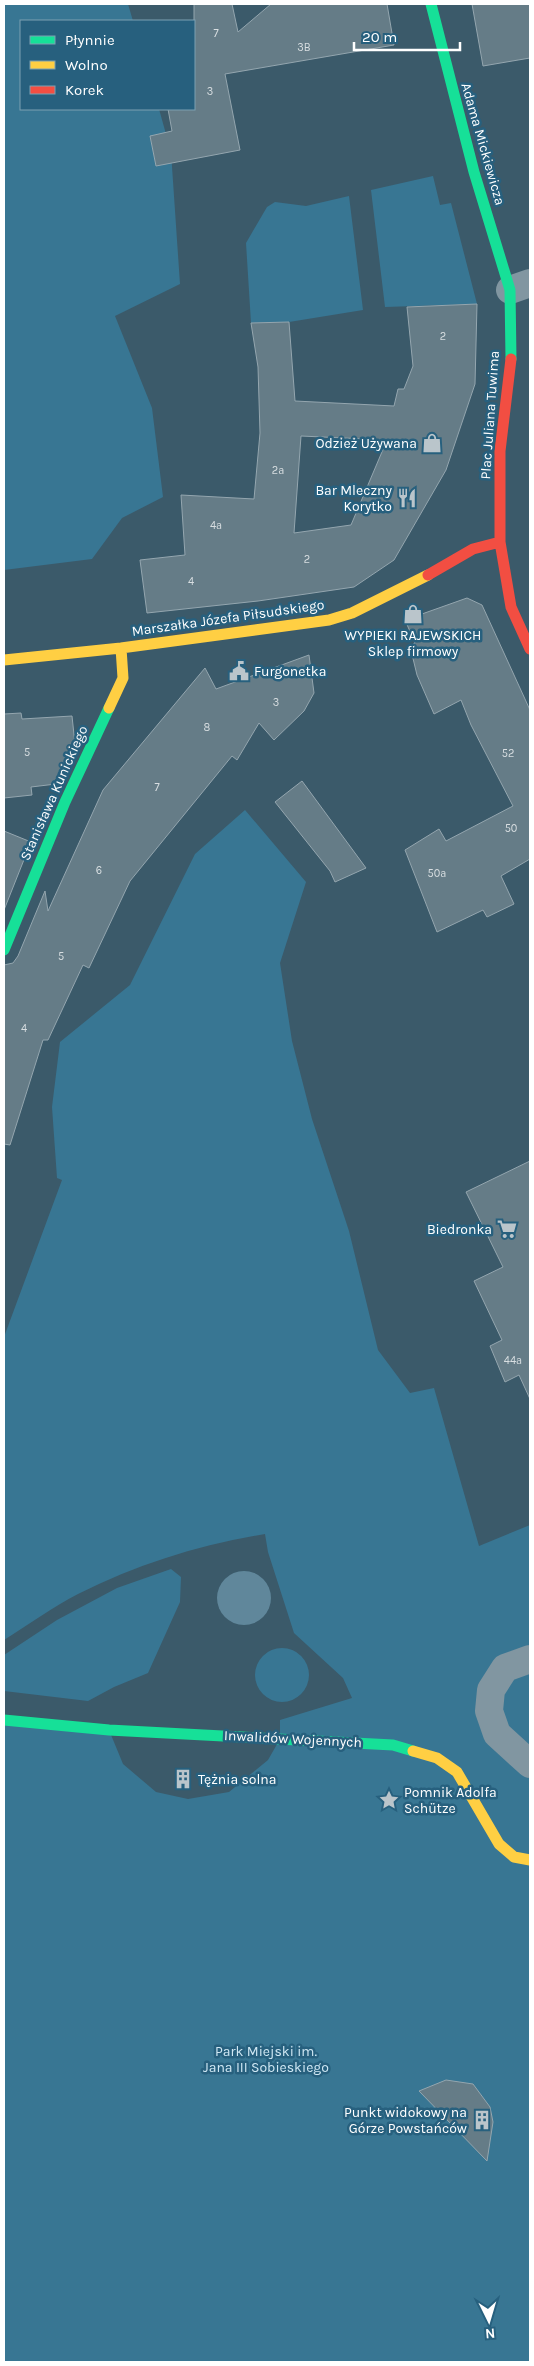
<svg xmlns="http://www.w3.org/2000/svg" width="534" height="2366" font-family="Karla,sans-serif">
  <rect width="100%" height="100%" fill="#3b5a6a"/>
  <!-- green -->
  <path fill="#387693" d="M4 4H128L133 21H21V109H159L171 152 180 284 115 316 152 408 163 497 122 518 92 559 4 570Z
    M433 176 440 205 451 203 477 304 385 307 371 190Z
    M349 196 363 310 289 322 251 323 246 243 267 207 275 202 306 206Z
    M245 810 306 882 280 963 292 1041 312 1119 349 1231 378 1350 410 1393 434 1388 479 1546 530 1525V2362H4V1718L109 1730 123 1764 156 1792 188 1799 229 1792 268 1760 280 1739V1720L352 1698 343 1678 294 1633 268 1552 265 1534C199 1545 138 1564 78 1594 53 1607 28 1625 4 1640V1337L62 1180 57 1178 52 1107 60 1042 130 985 195 854Z
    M171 1569 181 1577 180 1602 148 1673 114 1687 88 1701 4 1691V1655L57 1620 117 1588Z
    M255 1675a27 27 0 1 1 54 0a27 27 0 1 1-54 0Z"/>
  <!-- water -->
  <path fill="#60879b" d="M217 1598a27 27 0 1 1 54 0a27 27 0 1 1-54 0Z"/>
  <!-- building -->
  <path fill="#657c87" stroke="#94a6af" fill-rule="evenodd" d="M194 4H232L238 32 271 4H387L394 45 225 74 240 150 156 166 150 136 172 131 168 109H194Z
    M472 4H530V58L483 66Z
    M477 304 475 384 446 470 394 560 354 587 258 601 147 613 140 560 185 555 181 495 254 499 260 433 258 367 251 323 289 322 295 401 394 406 398 389H404L413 366 407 307ZM301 436 387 440 351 525 294 533Z
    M467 598 482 605 530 710V859L501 876 514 904 487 917 483 910 437 932 405 850 439 829 446 841 513 806 471 725 461 700 434 714 417 675 410 646 415 643 405 620Z
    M309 655 314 693 304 711 274 740 259 723 237 760 232 756 130 881 89 968 83 965 48 1040H43L10 1145 4 1144V965L13 963 18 956 45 891 48 911 103 790 205 668 216 689Z
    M21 713 22 719 72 716 75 744 56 784 31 787 32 795 4 798V714Z
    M302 781 366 868 335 882 330 871 275 802Z
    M4 831 31 842 4 910Z
    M530 1161V1399L519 1375 505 1382 490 1346 502 1340 474 1281 503 1267 466 1192Z
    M446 2080 473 2084 490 2107 493 2122 487 2161 419 2091Z"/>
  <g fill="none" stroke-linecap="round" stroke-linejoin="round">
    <!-- street -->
    <path stroke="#8196a1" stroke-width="28" d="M510 290 530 283
      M530 1659 505 1668 491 1690 489 1711 497 1734 530 1764"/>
    <!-- fast -->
    <path stroke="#16e098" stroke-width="11" d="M431 4 474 172 510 290 511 359
      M4 950 65 802 109 708
      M4 1720 109 1730 393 1745 413 1751"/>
    <!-- slow -->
    <path stroke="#ffcf43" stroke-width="11" d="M4 660 121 648 329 620 352 613 428 575
      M109 708 123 678 121 648
      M413 1751 437 1758 457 1772 499 1844 514 1857 530 1860"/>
    <!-- jam -->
    <path stroke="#f24e42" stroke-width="11" d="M511 359 500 451V542L511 607 530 649
      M428 575 473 549 500 542"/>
  </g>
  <!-- icons -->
  <defs>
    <symbol id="shop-bare" viewBox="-9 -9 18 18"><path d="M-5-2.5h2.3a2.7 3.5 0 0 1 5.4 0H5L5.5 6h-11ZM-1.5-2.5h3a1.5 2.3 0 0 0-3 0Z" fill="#bac5cb" stroke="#27607e" stroke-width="2.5" paint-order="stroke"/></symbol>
    <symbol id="restaurant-bare" viewBox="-9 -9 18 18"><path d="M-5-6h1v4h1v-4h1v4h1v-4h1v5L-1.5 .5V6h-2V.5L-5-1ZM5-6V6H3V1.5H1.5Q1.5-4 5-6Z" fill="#bac5cb" stroke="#27607e" stroke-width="2.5" paint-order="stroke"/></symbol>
    <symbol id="civic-bare" viewBox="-9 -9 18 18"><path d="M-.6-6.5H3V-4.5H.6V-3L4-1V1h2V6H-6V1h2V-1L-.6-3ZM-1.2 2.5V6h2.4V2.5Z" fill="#bac5cb" stroke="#27607e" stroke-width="2.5" paint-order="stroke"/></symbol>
    <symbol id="supermarket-bare" viewBox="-9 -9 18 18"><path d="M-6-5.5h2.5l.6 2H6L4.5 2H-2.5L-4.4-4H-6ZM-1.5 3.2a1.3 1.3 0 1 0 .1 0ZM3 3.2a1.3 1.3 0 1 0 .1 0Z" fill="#bac5cb" stroke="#27607e" stroke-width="2.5" paint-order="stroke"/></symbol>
    <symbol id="building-bare" viewBox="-9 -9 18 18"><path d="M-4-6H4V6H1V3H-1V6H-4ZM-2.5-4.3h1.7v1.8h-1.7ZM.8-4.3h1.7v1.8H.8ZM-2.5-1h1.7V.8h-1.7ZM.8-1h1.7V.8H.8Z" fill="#bac5cb" stroke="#27607e" stroke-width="2.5" paint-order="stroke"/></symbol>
    <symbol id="sight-bare" viewBox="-9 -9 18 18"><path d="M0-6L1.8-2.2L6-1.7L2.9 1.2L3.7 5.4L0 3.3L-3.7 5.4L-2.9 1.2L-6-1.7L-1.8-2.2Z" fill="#bac5cb" stroke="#27607e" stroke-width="2.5" paint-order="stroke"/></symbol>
  </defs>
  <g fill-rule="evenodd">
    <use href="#shop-bare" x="418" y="429" width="28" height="28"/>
    <use href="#restaurant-bare" x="393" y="484" width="28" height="28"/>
    <use href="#shop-bare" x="399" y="600" width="28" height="28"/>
    <use href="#civic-bare" x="225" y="657" width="28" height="28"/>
    <use href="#supermarket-bare" x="493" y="1215" width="28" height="28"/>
    <use href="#building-bare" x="169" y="1765" width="28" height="28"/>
    <use href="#sight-bare" x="375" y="1786" width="28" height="28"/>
    <use href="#building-bare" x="468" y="2106" width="28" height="28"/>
  </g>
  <g text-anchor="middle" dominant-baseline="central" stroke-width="5" stroke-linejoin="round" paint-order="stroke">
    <!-- number labels -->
    <g font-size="11" fill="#d8dee1">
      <text x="216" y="33">7</text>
      <text x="304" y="47">3B</text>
      <text x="210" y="91">3</text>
      <text x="443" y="336">2</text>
      <text x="278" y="470">2a</text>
      <text x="216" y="525">4a</text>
      <text x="307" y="559">2</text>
      <text x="191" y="581">4</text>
      <text x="276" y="702">3</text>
      <text x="207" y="727">8</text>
      <text x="27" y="752">5</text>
      <text x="508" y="753">52</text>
      <text x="157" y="787">7</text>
      <text x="511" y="828">50</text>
      <text x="99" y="870">6</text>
      <text x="437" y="873">50a</text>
      <text x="61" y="956">5</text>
      <text x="24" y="1028">4</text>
      <text x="513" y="1360">44a</text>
    </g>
    <!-- street labels -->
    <g font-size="14" fill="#fff" stroke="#27607e">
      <text transform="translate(483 144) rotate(74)">Adama Mickiewicza</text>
      <text transform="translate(490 415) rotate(-86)">Plac Juliana Tuwima</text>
      <text transform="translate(228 618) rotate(-8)">Marszałka Józefa Piłsudskiego</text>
      <text transform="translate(54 793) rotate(-66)">Stanisława Kunickiego</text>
      <text transform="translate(293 1739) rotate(3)">Inwalidów Wojennych</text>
    </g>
    <!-- poi labels -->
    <g font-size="14" fill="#fff" stroke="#27607e" text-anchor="end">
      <text x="417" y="443">Odzież Używana</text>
      <text x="392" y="490">Bar Mleczny<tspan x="392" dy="16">Korytko</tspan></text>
      <text x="413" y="635" text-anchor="middle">WYPIEKI RAJEWSKICH<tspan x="413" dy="16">Sklep firmowy</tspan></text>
      <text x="254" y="671" text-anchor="start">Furgonetka</text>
      <text x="492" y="1229">Biedronka</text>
      <text x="198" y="1779" text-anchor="start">Tężnia solna</text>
      <text x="404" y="1792" text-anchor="start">Pomnik Adolfa<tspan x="404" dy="16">Schütze</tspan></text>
      <text x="467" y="2112">Punkt widokowy na<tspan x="467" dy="16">Górze Powstańców</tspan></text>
    </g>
    <!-- park labels -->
    <g font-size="14" fill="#d0e8f4" stroke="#27607e">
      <text x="266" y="2051">Park Miejski im.<tspan x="266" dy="16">Jana III Sobieskiego</tspan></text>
    </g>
  </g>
  <!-- border -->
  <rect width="534" height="2366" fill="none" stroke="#ffffff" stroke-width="10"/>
  <!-- legend -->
  <rect x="20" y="20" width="175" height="90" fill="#27607e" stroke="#7da0b2"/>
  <rect x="30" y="36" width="25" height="8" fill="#16e098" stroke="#7da0b2"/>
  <text x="65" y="45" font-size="15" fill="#ffffff">Płynnie</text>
  <rect x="30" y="61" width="25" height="8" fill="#ffcf43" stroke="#7da0b2"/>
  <text x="65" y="70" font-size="15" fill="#ffffff">Wolno</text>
  <rect x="30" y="86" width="25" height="8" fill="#f24e42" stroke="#7da0b2"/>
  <text x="65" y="95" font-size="15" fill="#ffffff">Korek</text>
  <!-- north arrow -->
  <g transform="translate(489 2321) rotate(175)" stroke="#27607e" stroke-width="4" paint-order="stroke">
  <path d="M0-4L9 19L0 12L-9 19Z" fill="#ffffff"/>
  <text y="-8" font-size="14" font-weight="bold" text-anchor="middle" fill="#ffffff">N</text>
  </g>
  <!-- scale -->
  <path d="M354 42v8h106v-8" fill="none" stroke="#ffffff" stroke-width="2.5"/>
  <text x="362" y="42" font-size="15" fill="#ffffff" stroke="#27607e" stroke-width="4" paint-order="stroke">20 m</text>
</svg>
